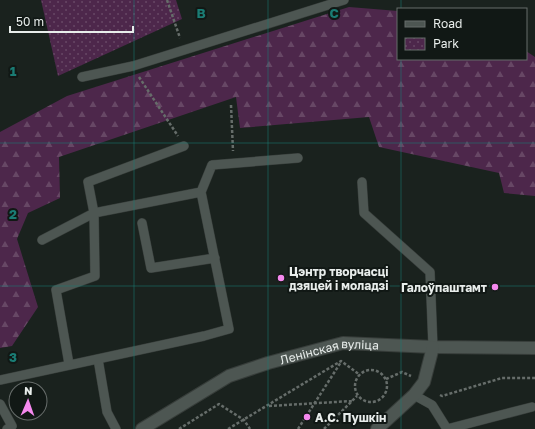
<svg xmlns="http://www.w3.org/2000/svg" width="535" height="429" font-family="'Golos Text',sans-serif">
  <defs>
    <pattern id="forest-firs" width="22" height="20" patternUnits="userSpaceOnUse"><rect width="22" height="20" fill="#4d274b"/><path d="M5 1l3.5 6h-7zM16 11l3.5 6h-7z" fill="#674765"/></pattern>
    <pattern id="park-dots" width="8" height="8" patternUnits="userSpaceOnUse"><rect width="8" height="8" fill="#4d274b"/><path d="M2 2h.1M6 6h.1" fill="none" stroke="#674765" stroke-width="1.8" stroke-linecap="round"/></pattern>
  </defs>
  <rect width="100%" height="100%" fill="#1a221e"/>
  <!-- forest -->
  <path fill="url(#forest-firs)" d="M349 7 398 11V59H526V51L535 57V196L504 193 499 173 379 147 369 117 240 128 236 97 59 157 60 198 28 213 17 239 38 307 12 346 0 348V132L67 96Z"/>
  <!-- park -->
  <path fill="url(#park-dots)" d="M41 0H176L182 19 58 76Z"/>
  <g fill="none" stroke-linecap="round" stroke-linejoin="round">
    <defs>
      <path id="lane" d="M82 77 133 66 344 0
        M362 182 364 213 430 272 433 347
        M142 223 151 268 215 258
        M42 240 94 213 201 192
        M98 359 107 412 116 429
        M69 364 56 290 95 276 94 213 88 182 184 146
        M0 380 204 336 229 329 201 192 212 165 298 158
        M414 395 432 405 447 429
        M0 404 12 426 7 429
        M447 429 532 407"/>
      <g id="secondary">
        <path id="s1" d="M142 429 229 376 268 363 343 343 433 347 535 348"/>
        <path d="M377 429 414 395 424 382 433 347"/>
      </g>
    </defs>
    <!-- lane casing -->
    <use href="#lane" stroke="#373d3a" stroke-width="10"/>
    <!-- secondary casing -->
    <use href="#secondary" stroke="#373d3a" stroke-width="14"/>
    <!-- path -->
    <path stroke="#666d6a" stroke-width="2.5" stroke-dasharray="3 2" stroke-linecap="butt" d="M167 0 180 38
      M139 77 178 136
      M231 105 233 151
      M355 386a16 16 0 1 1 32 0a16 16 0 1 1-32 0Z
      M386 379 402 372 411 376
      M440 395 442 396 502 378H535
      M269 406 352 401
      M179 429 219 404 244 420 250 429
      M228 429 341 361 360 375
      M298 429 341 362
      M324 429 357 396"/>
    <!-- lane -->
    <use href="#lane" stroke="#4d5652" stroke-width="9"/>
    <!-- secondary -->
    <use href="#secondary" stroke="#4d5652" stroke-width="12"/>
  </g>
  <!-- grid -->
  <path fill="none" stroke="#1a7c74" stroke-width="1" stroke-opacity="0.55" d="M134 0V429M268 0V429M401 0V9M401 59V429M0 143H535M0 286H535"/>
  <!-- markers -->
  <g fill="#f589ee" stroke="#111815" stroke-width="1.5">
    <circle cx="281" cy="278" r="4"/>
    <circle cx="495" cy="287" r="4"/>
    <circle cx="307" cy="417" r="4"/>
  </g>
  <g text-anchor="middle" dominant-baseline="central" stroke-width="4" stroke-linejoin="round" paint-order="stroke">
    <!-- poi labels -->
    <g font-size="12" font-weight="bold" fill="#e8edeb" stroke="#111815" text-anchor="start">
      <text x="289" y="271">Цэнтр творчасці<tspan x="289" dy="14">дзяцей і моладзі</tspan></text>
      <text x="487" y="287" text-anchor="end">Галоўпаштамт</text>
      <text x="315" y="417">А.С. Пушкін</text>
    </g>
    <!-- street labels -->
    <g font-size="12" fill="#e8edeb" stroke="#111815">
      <text stroke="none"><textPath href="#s1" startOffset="206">Ленінская вуліца</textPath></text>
    </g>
  </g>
  <g font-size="13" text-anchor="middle" font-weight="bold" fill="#1a7c74" stroke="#111815" stroke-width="4" stroke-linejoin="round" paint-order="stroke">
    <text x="201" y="18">B</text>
    <text x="334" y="18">C</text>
    <text x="13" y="76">1</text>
    <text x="13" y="219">2</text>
    <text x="13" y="362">3</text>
  </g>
  <!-- legend -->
  <rect x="397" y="8" width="130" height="52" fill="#111815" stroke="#676d6b"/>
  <rect x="405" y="21" width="20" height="6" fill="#4d5652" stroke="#676d6b"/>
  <text x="433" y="28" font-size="12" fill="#e8edeb">Road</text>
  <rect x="405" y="38" width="20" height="12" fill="url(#park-dots)" stroke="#676d6b"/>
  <text x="433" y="48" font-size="12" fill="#e8edeb">Park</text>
  <!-- north arrow -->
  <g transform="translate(28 401) rotate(2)"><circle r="19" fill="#111815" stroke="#676d6b"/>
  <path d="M0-3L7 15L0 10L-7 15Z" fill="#f589ee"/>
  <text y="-6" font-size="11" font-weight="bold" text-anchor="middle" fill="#e8edeb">N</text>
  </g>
  <!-- scale -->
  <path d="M10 26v6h123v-6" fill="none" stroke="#e8edeb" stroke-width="2"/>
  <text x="16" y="26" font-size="12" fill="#e8edeb" stroke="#111815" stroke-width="3" paint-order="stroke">50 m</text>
</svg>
